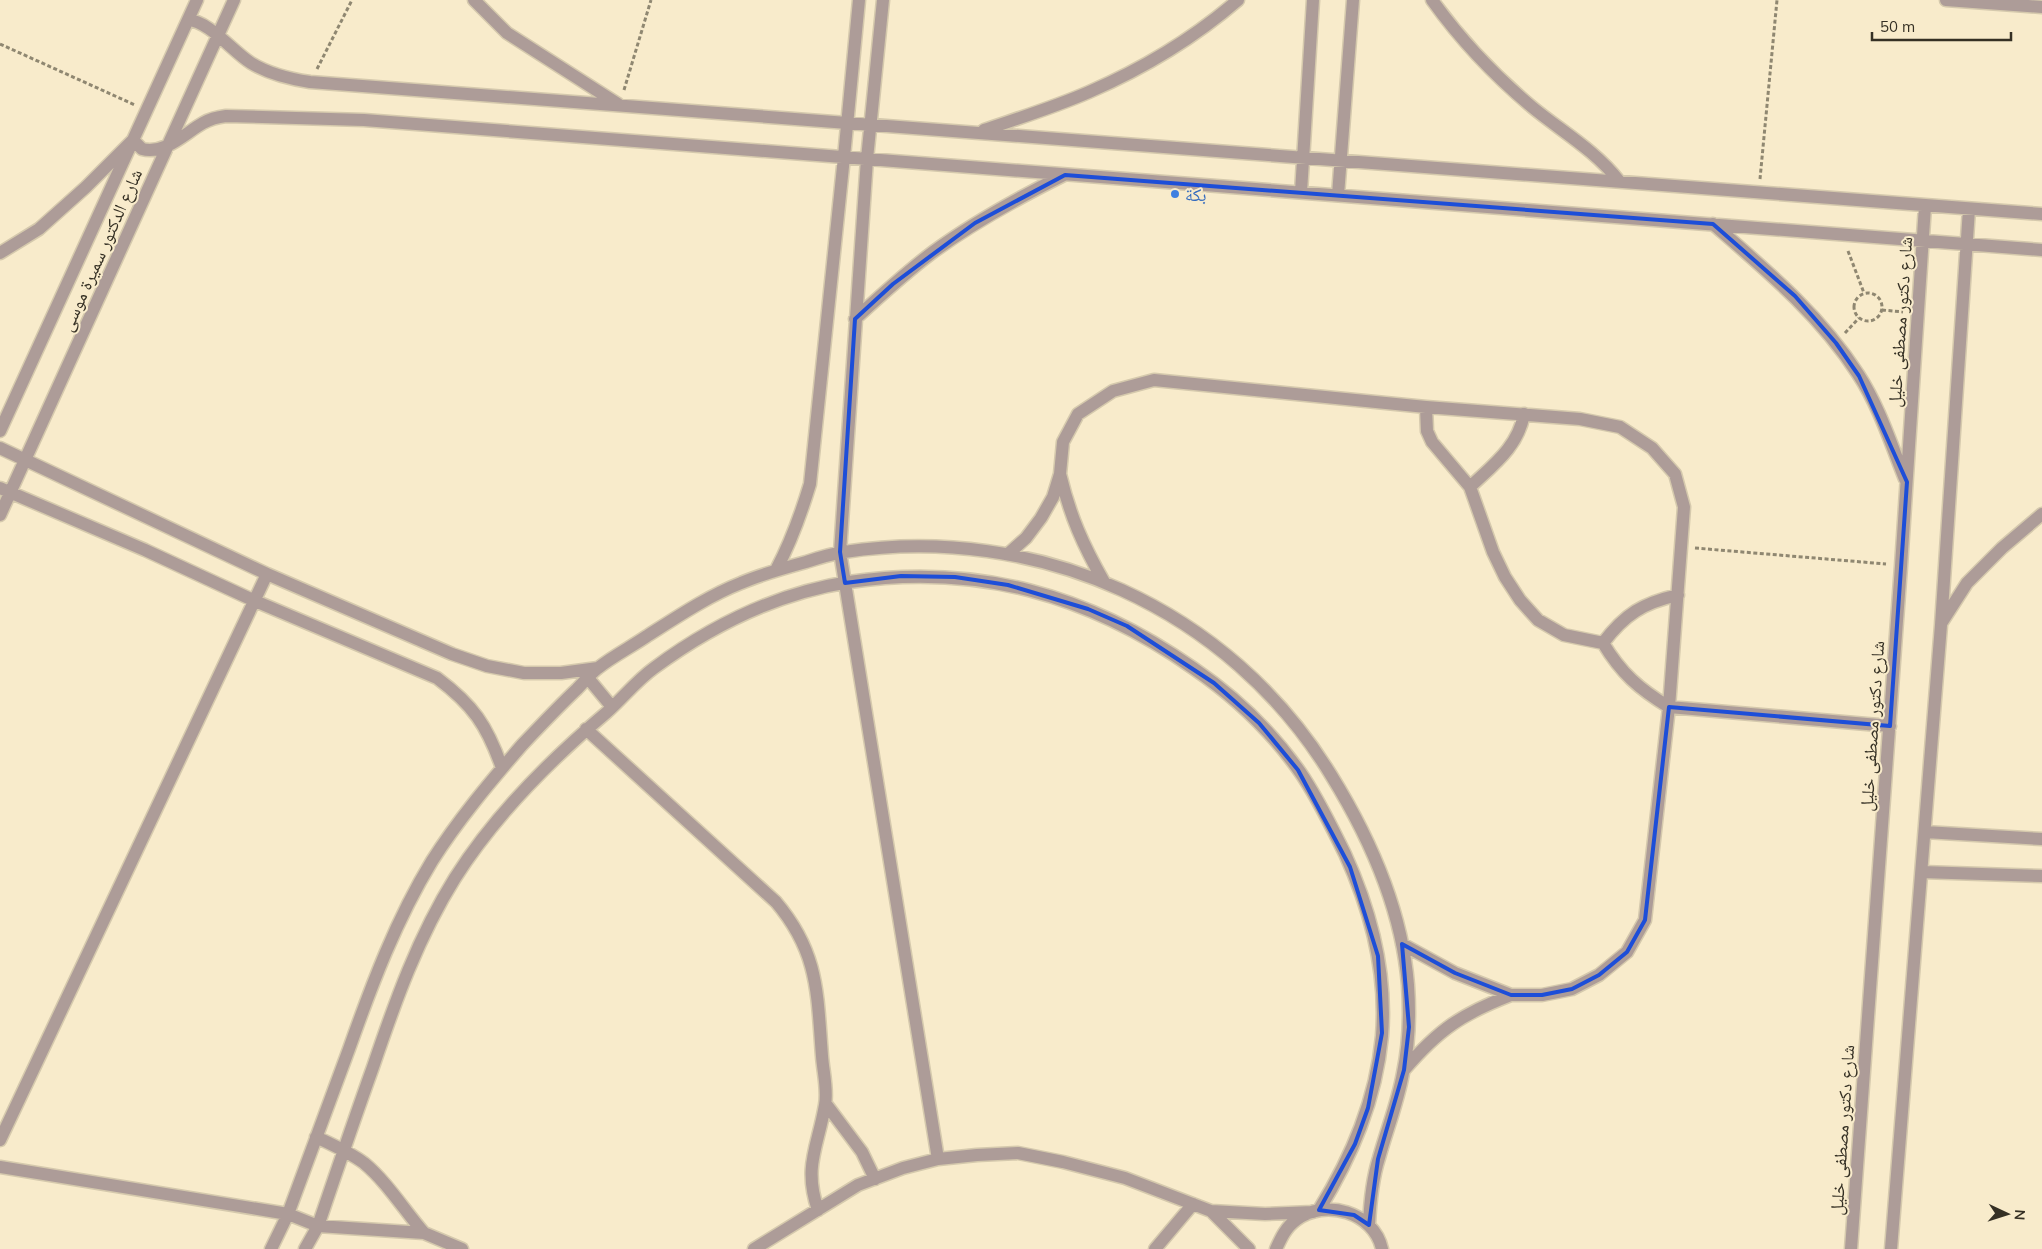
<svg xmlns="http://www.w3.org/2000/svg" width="2042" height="1249" font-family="Mulish,'Noto Naskh Arabic',sans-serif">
  <rect width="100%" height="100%" fill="#f8ebcb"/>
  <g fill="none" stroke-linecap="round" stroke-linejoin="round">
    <defs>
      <path id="minor" d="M474 0 507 33 618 104
        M883 0 867 159 840 552 938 1159
        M1432 0C1460 39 1495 76 1532 107 1561 131 1595 150 1619 181
        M1946 0 2042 7
        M188 20C209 21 232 51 251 63 269 74 290 79 310 82L2042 214
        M984 130C1019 118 1055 107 1089 92 1142 69 1194 38 1238 0
        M1301 192 1313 0
        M1338 195 1353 0
        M1713 224C1766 270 1820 315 1858 374 1879 406 1891 444 1905 479
        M0 253 39 229 86 187 133 140 142 149C165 155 185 133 203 123 210 119 218 117 226 116L364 120 2042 250
        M855 319C880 296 905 273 933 252 974 222 1018 198 1064 175
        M1426 407 1427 431 1432 442 1470 487 1493 552 1505 577 1520 600 1538 620 1564 635 1603 643C1621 673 1639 689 1669 707L1890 726
        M0 431 197 0
        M0 448 267 574 452 654 487 666 524 673H561L598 668
        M1060 474C1070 516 1083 545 1104 582
        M1470 487C1493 465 1518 447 1524 414
        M0 488 145 550 255 601 437 678C473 705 487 725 502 768
        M0 515 234 0
        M1008 554 1026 538 1041 518 1053 497 1060 474 1063 442 1078 414 1113 391 1154 380 1426 407 1580 419 1620 427 1652 448 1675 474 1684 507 1669 707 1645 920 1627 952 1599 975 1572 989 1542 995H1511L1455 973 1402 944
        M776 570C791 542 801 514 810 484L844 157 859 0
        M1942 622 1967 583 2002 548 2042 514
        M1603 643C1625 614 1643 603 1678 595
        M588 678 612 707
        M586 729 776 902C819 953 817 993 822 1056 823 1071 828 1090 825 1105 818 1147 803 1166 818 1210
        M1925 832 2042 839
        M1922 872 2042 876
        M1404 1070C1439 1029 1462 1014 1511 995
        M826 1104 862 1152 875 1179
        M316 1137C333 1145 349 1152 364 1163 387 1182 404 1210 424 1233
        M0 1140 267 574
        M0 1167 288 1214 318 1226 424 1233 462 1249
        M1211 1211 1249 1249
        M271 1249 288 1214C308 1159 329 1104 349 1049 372 984 396 920 432 861 458 820 490 782 522 745 540 726 558 707 577 689 584 682 590 674 598 668 613 656 631 647 647 636 677 617 708 596 741 583 762 574 784 568 806 562 818 558 831 554 844 552 1037 523 1229 608 1331 775 1370 838 1402 911 1408 985 1410 1014 1409 1045 1403 1073 1398 1102 1387 1129 1379 1158 1372 1180 1370 1202 1369 1225
        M305 1249 318 1226C336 1173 354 1120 373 1067 395 1002 418 937 455 878 495 815 549 761 606 713 622 699 636 681 654 668 711 626 778 593 849 582 977 563 1089 595 1193 668 1234 696 1272 732 1300 772 1318 798 1331 826 1345 854 1371 911 1387 973 1382 1036 1376 1100 1352 1156 1319 1210
        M754 1249 858 1185 903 1168 938 1159 977 1155 1018 1153 1063 1162 1125 1178 1211 1211 1265 1214 1313 1212
        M1155 1249 1193 1204
        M1276 1249C1281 1238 1286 1227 1296 1220 1325 1198 1374 1212 1382 1249
        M1851 1249 1901 566 1925 206
        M1891 1249 1941 625 1969 209"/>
    </defs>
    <!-- minor casing -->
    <use href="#minor" stroke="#d5c9ad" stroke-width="15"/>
    <!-- path -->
    <path stroke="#8f8771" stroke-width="3" stroke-dasharray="4 2.5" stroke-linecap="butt" d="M0 44 135 105
      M317 69 352 0
      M624 90 651 0
      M1760 179 1777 0
      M1848 251 1864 293
      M1854 307a14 14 0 1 1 28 0a14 14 0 1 1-28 0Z
      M1882 310 1903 312
      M1845 333 1859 318
      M1695 548 1886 564"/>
    <!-- minor -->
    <use href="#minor" stroke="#ad9c98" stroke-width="12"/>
  </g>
  <!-- marked area -->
  <path fill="none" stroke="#1d4ed8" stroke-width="4" stroke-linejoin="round" d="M1065 175 1713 224 1795 296 1836 343 1859 376 1907 482 1890 726 1669 707 1645 920 1627 952 1599 975 1572 989 1542 995H1511L1455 973 1402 944 1409 1027 1404 1070 1378 1159 1369 1225 1354 1215 1319 1210 1355 1144 1368 1108 1382 1033 1378 956 1350 867 1298 770 1259 723 1214 683 1127 626 1088 609 1008 585 955 577 901 576 845 583 840 552 855 319 893 284 975 223Z"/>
  <!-- markers -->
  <circle fill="#3f7fe0" stroke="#f8ebcb" stroke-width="2" cx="1175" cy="194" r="5"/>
  <g text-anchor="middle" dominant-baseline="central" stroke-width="4" stroke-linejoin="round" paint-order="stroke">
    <!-- shop labels -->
    <g font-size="18" fill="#366cbe" stroke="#f8ebcb" text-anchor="start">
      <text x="1185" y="194">بكة</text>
    </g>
    <!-- street labels -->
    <g font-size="18" fill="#353024" stroke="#f8ebcb">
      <text transform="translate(101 250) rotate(-66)">شارع الدكتور سميرة موسى</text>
      <text transform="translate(1900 322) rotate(-86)">شارع دكتور مصطفى خليل</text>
      <text transform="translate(1872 726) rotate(-86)">شارع دكتور مصطفى خليل</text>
      <text transform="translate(1842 1130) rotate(-86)">شارع دكتور مصطفى خليل</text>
    </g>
  </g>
  <!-- north arrow -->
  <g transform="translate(2007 1214) rotate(94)" stroke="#f8ebcb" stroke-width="4" paint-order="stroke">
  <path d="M0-4L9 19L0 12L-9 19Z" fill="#353024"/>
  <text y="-8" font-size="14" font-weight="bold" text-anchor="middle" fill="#353024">N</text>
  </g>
  <!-- scale -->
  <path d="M1872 32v8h139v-8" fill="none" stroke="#353024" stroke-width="2.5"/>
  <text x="1880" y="32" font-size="15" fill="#353024" stroke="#f8ebcb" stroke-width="4" paint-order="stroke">50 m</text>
</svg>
